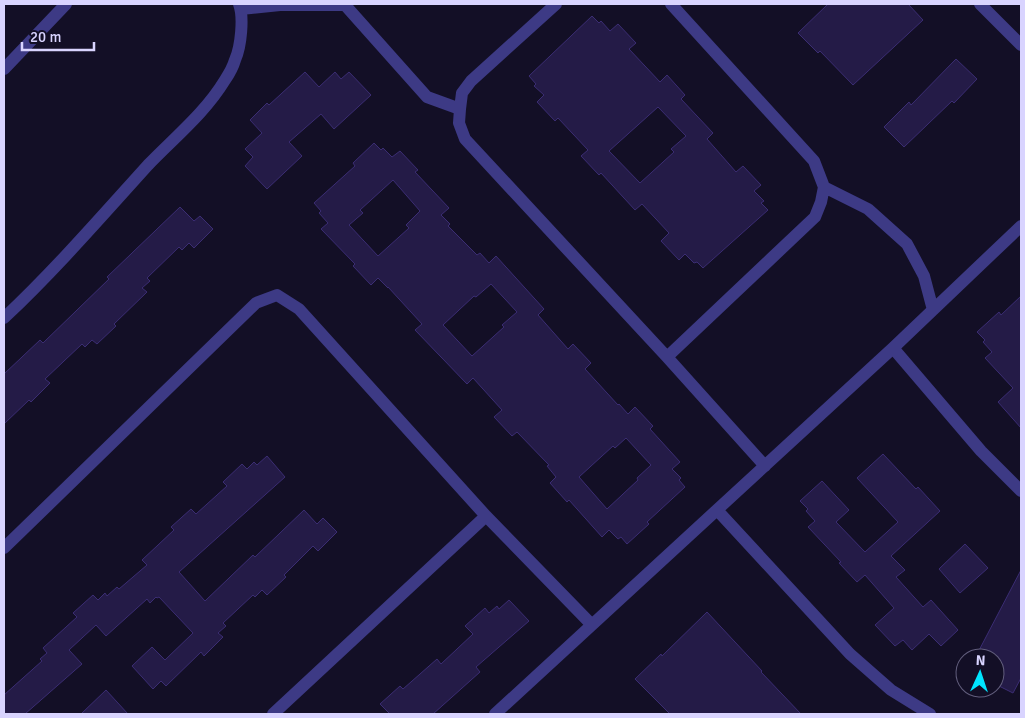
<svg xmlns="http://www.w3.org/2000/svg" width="1025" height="718" font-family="Signika,sans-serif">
  <rect width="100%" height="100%" fill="#130f26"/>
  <!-- building -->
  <path fill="#241b47" stroke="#3b2d73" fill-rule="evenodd" d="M828 4H908L923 20 853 85 820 51 818 53 798 33Z
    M592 16 599 23 601 21 610 31 618 24 636 43 629 49 660 82 667 75 685 95 681 99 713 133 707 139 736 172 743 166 761 185 754 191 764 201 761 203 768 210 703 268 697 262 694 263 685 254 679 260 661 241 669 233 642 204 635 210 601 173 599 175 581 156 588 150 558 118 555 121 537 102 544 95 534 86 536 84 529 76ZM658 107 686 136 671 149 674 152 640 183 609 151Z
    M956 59 977 79 954 103 952 101 904 147 884 127 909 102 911 105Z
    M305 72 319 87 335 72 341 79 349 72 371 95 334 129 321 114 289 142 302 156 267 189 245 166 253 157 245 149 262 133 250 120 267 103 269 105Z
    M374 143 381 150 383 148 392 157 400 151 418 170 415 172 449 208 441 215 450 224 448 226 477 255 480 253 489 263 496 256 544 309 538 315 568 349 573 344 591 363 585 369 618 405 619 404 628 414 635 407 653 426 650 429 680 462 672 469 681 478 679 480 685 487 647 522 649 524 627 544 621 537 618 539 609 530 602 537 569 500 567 502 550 483 556 477 547 466 549 465 517 432 512 436 494 417 502 410 473 378 467 384 415 330 422 324 388 287V288L378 278 371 285 353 266 355 264 321 229 328 223 319 213 321 211 314 203 355 166 353 163ZM393 180 420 211 406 225 409 228 378 256 349 225 363 213 360 210ZM491 284 517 312 502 325 504 327 472 356 443 325 474 296 476 297ZM626 438 651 465 637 478 638 480 607 509 579 477 613 446 615 448Z
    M180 207 194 221 200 216 213 229 194 248 189 243 182 250 179 247 147 278 150 281 142 288 147 292 114 324 116 326 97 344 92 340 85 347 82 344 45 379 50 383 31 402 29 400 4 424V374L40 340 43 343 109 279 107 277Z
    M1021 296V428L998 402 1013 388 985 358 992 352 983 342 985 340 977 332 999 312 1001 315Z
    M883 454 916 489 918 487 940 511 891 556 905 570 896 577 923 607 931 600 958 630 941 646 929 634 912 650 903 640 895 646 875 625 894 608 865 575 857 582 839 563 841 562 808 527 815 521 806 511 808 509 800 501 822 481 849 510 836 522 865 552 898 522 857 478Z
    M267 456 285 477 179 572 205 601 253 555 255 557 304 510 317 524 323 518 337 532 318 551 313 546 284 575 286 577 267 595 262 590 255 597 253 595 223 623 226 626 218 633 223 637 204 656 201 652 166 686 161 681 153 689 132 666 152 647 165 660 193 633 159 597 157 598 156 597 150 603 147 599 106 636 96 625 69 650 82 664 25 714H4V695L42 661 40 659 47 653 43 648 77 617 73 613 93 595 98 600 105 593 107 596 117 587 119 589 147 565 142 560 174 530 171 527 191 509 196 514 227 486 223 482 242 464 247 469 254 462 257 465Z
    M965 544 988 568 960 593 939 569Z
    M1021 570V678L1013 693 995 684V658H975Z
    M509 600 529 621 476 667 480 672 433 714H390L380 704 400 686 403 689 437 659 441 664 473 634 465 626 485 608 489 613 497 606 499 609Z
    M707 612 762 671 761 672 801 714H670L635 679 661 654 662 656Z
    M106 690 128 714H81Z"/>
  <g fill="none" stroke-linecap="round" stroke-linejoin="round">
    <!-- street -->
    <path stroke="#3d3a85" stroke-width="12" d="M556 4 471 81 462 93 460 109 459 123 465 139 667 357 765 466
      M980 4 1021 45
      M241 9 280 5H345L427 97 460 109
      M4 69 66 4
      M824 187 868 209 907 244 924 276 933 310
      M4 318C55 270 101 217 148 165 174 138 205 113 225 80 229 74 233 67 235 60 241 47 244 17 239 4
      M893 348 981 451 1021 491
      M667 357 815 217 821 202 824 187 814 161 671 4
      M717 510 850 654 891 690 930 714
      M4 548 256 303 277 295 299 309 486 516 592 625
      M273 714 486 516
      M495 714 893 348 1021 226"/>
  </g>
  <!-- border -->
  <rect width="1025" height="718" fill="none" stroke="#d9d4ff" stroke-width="10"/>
  <!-- north arrow -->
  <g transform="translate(980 673) rotate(3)"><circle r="24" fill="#130f26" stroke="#625e7d"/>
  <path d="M0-4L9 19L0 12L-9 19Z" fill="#00e5ff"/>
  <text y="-8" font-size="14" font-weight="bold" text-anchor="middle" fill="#d9d4ff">N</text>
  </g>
  <!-- scale -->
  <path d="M22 42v8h72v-8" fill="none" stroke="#d9d4ff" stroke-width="2.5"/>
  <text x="30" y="42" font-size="15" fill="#d9d4ff" stroke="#130f26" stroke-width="4" paint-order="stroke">20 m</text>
</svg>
